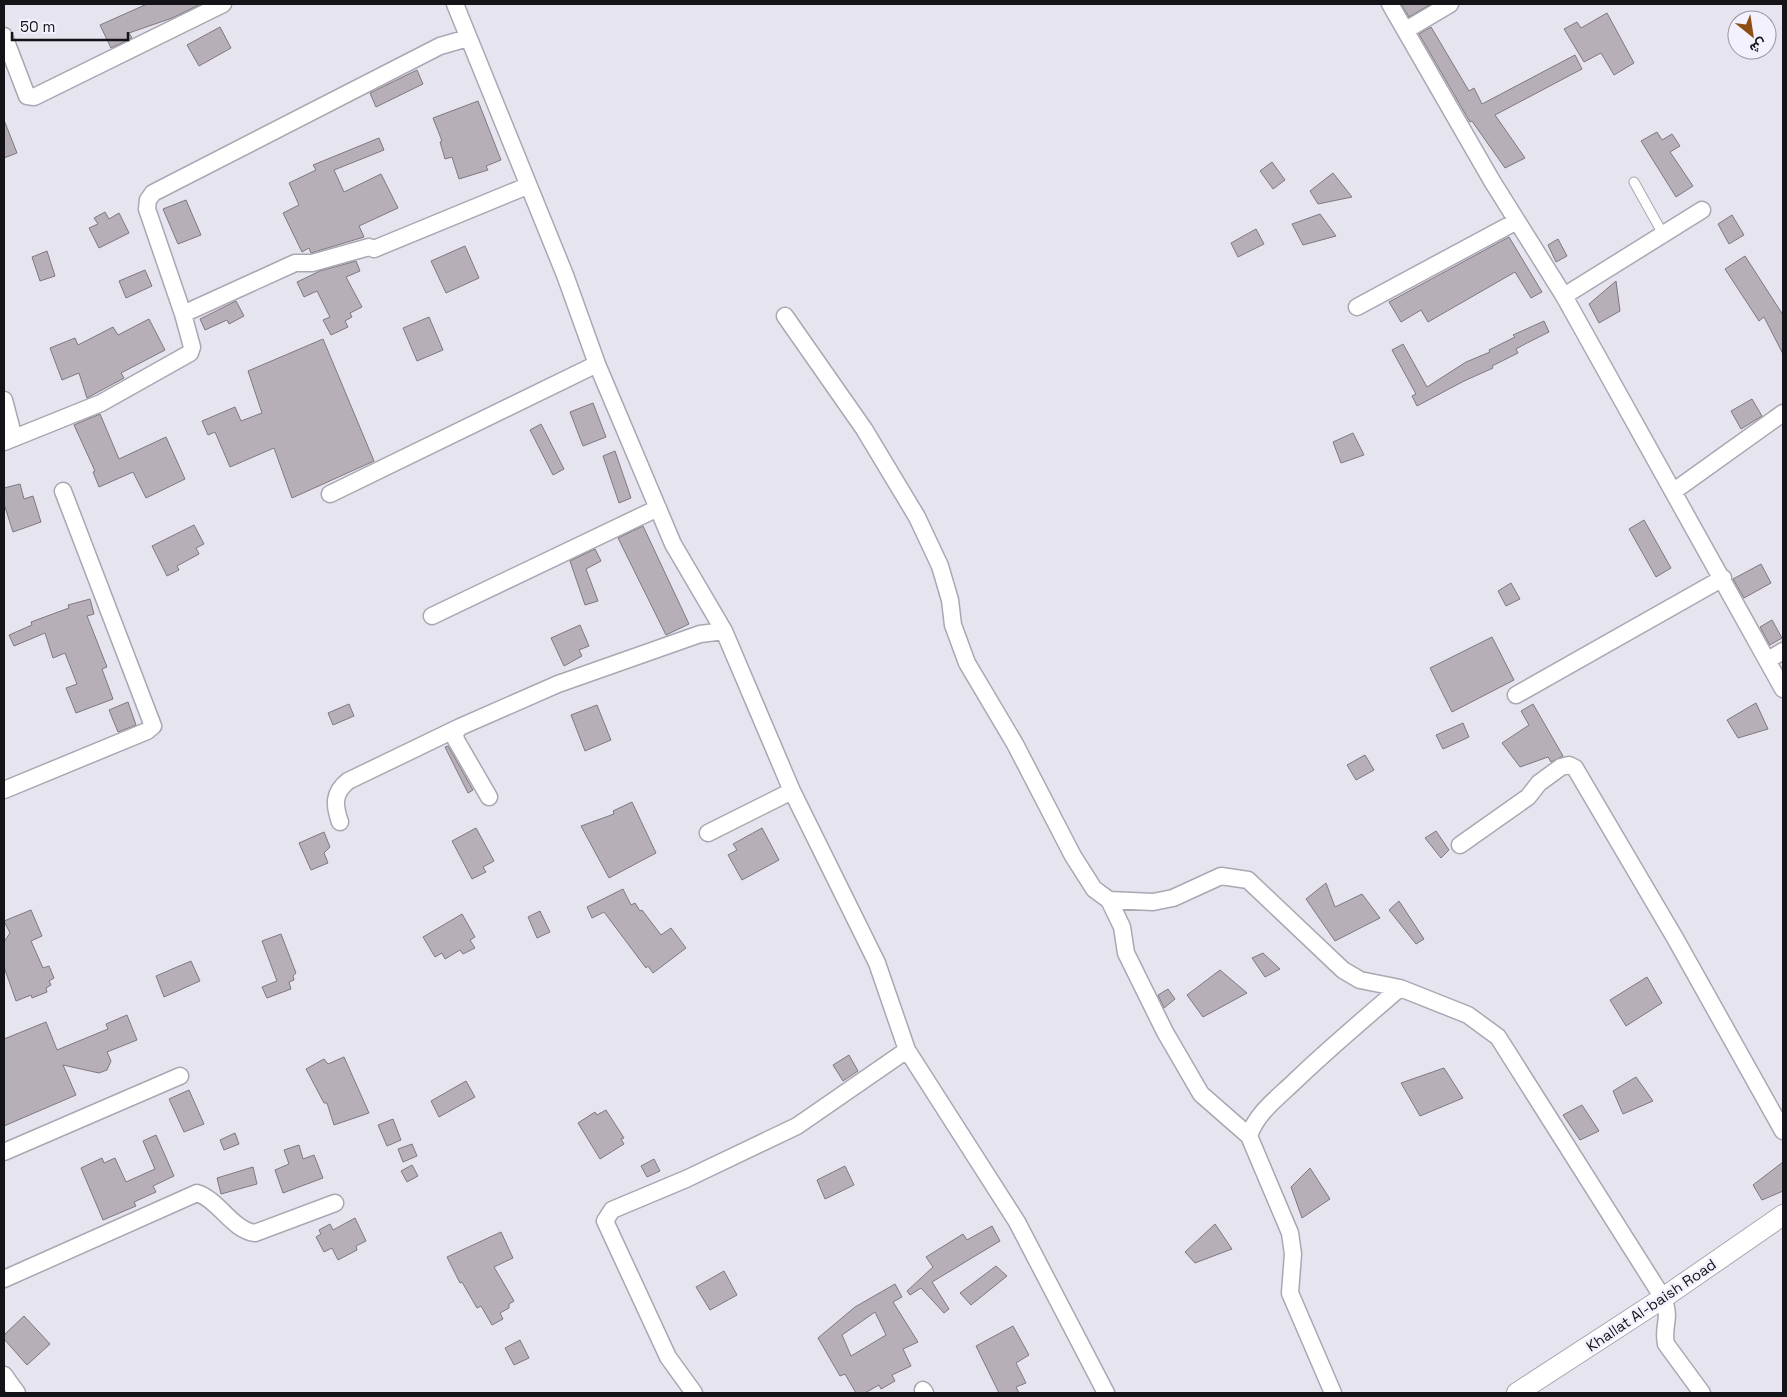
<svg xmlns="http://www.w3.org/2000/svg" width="1787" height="1397" font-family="'Space Grotesk',Vazirmatn,sans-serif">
  <rect width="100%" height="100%" fill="#e6e4ef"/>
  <!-- building -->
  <path fill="#b7afb8" stroke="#807881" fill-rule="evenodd" d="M147 4H201L172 18 129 33 132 38 111 48 100 25Z
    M1401 4H1431L1409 17Z
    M1607 13 1634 63 1614 75 1601 53 1584 62 1564 29 1577 22 1581 28Z
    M220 27 231 48 199 66 187 45Z
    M1431 27 1469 91 1474 88 1482 104 1575 55 1582 69 1495 115 1525 158 1505 168 1472 121 1470 122 1419 34Z
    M417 70 423 84 376 107 370 93Z
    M478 101 501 160 486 166 488 170 459 179 452 157 445 159 440 142 442 141 433 118Z
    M4 120 17 153 4 158Z
    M1657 132 1662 140 1672 134 1680 146 1670 152 1693 186 1676 197 1641 141Z
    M379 138 384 150 334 170 344 192 381 174 398 208 359 226 364 237 311 253 309 248 302 252 283 213 299 205 289 183 316 170 313 165Z
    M1272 162 1285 180 1273 189 1260 171Z
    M1333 173 1352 197 1318 204 1310 191Z
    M186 200 201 235 178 244 163 209Z
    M105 212 109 219 119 213 129 233 99 248 89 228 98 224 94 218Z
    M1320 214 1336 236 1303 245 1292 224Z
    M1732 215 1744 235 1729 244 1718 224Z
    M1256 229 1264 244 1238 257 1231 243Z
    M1509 237 1542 292 1531 298 1515 272 1428 322 1421 310 1401 322 1389 302Z
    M1558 239 1567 256 1556 262 1548 245Z
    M465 246 479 278 446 293 431 261Z
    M47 251 55 276 40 281 32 257Z
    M1745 256 1783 315V354L1764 317 1759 321 1725 269Z
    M356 261 360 271 346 277 362 307 350 313 352 317 345 321 348 327 331 335 323 320 330 317 317 291 304 297 297 282 320 271Z
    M145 270 152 286 126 298 119 281Z
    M1616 281 1620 311 1599 323 1589 304Z
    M236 301 244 316 229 324 227 320 205 330 200 319Z
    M429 317 443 350 417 361 403 328Z
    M149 319 165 350 121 373 124 378 87 398 79 373 62 380 50 348 75 338 78 345 113 327 118 335Z
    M1544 321 1549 332 1527 343 1516 349 1518 353 1492 366 1493 368 1464 381 1417 406 1412 396 1416 394 1392 350 1403 344 1427 387 1466 362 1490 352 1489 350 1515 337 1513 335Z
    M323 339 374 461 292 498 274 448 230 467 215 432 208 435 202 421 235 407 241 421 262 413 248 371Z
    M1752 399 1762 416 1741 429 1731 411Z
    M593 403 606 437 583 446 570 412Z
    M100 414 119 459 166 437 185 479 146 498 133 472 99 487 93 472 95 471 74 425Z
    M541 424 564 469 553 475 530 430Z
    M1353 433 1364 455 1341 463 1333 442Z
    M615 451 631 498 619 503 603 456Z
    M20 484 24 499 33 496 41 522 13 532 4 504V488Z
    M1644 520 1671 568 1656 577 1629 529Z
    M194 525 204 544 196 548 199 554 177 566 179 570 167 576 152 546Z
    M643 526 689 624 666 635 618 538Z
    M595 549 601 561 586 569 598 601 585 605 570 561Z
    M1761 564 1771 583 1744 598 1733 579Z
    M1511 583 1520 599 1506 606 1498 591Z
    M90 599 94 614 87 616 107 667 102 669 113 699 76 713 66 688 77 684 65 653 53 658 45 633 14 646 9 635 32 625 31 622 69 608 68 605Z
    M1772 620 1782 638 1770 645 1760 627Z
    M580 625 589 646 579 650 582 656 564 666 551 638Z
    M1492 637 1514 680 1452 712 1430 668Z
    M128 702 136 725 118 732 109 710Z
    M1756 703 1768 729 1738 738 1727 720Z
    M349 704 354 716 333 725 328 713Z
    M1533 704 1563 756 1551 762 1548 757 1520 767 1502 743 1529 725 1521 711Z
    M597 705 611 740 585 751 571 715Z
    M1463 723 1469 737 1443 749 1436 735Z
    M448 746 473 790 468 793 445 747Z
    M1365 755 1374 770 1356 780 1347 765Z
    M632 802 656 853 609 878 581 826 614 814 613 811Z
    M476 828 494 861 483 867 486 872 472 879 452 841Z
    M762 828 779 860 742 880 728 855 737 850 733 844Z
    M1436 831 1449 850 1441 858 1425 838Z
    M324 832 330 847 324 853 328 863 311 870 299 843Z
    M1326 883 1335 907 1362 894 1380 918 1335 941 1306 899Z
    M623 889 631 905 635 903 640 911 642 910 661 935 671 928 686 948 653 973 648 966 646 968 604 912 592 918 587 907Z
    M1399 901 1424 939 1416 944 1389 910Z
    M31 910 42 936 31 941 43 968 49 966 54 978 49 981 51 985 46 988 47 992 32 998 31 995 16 1001 4 967V942L10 933 4 921Z
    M540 911 550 932 537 938 528 917Z
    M462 914 475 937 470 940 475 948 463 954 460 950 445 959 442 953 435 957 423 937Z
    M281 934 296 973 293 976 294 980 289 982 291 989 267 998 262 987 277 981 262 941Z
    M1263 953 1280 969 1265 977 1252 958Z
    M191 961 200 981 164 997 156 976Z
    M1220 970 1247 993 1203 1017 1187 995Z
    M1647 977 1662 1003 1626 1026 1610 1000Z
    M1168 989 1175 999 1164 1008 1158 995Z
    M127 1015 137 1040 107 1052 111 1061 107 1070 99 1073 63 1065 76 1095 4 1126V1039L46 1022 57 1050 108 1029 106 1024Z
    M849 1055 858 1071 843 1081 833 1065Z
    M344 1057 369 1113 334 1125 327 1103H324L306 1069 324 1059 328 1064Z
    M1444 1068 1463 1098 1420 1116 1401 1083Z
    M1636 1077 1653 1101 1623 1114 1613 1091Z
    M466 1081 475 1097 439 1117 431 1101Z
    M189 1090 204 1124 184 1132 169 1099Z
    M1582 1105 1599 1131 1580 1140 1563 1115Z
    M606 1110 624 1138 621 1139 624 1144 600 1159 578 1123 595 1112 597 1115Z
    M393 1119 401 1140 387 1146 378 1125Z
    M235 1133 239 1144 224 1150 220 1140Z
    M156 1135 174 1176 153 1186 156 1192 134 1202 136 1206 103 1220 81 1168 102 1158 104 1163 115 1158 126 1182 155 1169 143 1141Z
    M412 1144 417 1156 403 1162 398 1149Z
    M299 1145 303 1159 314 1155 323 1178 283 1193 275 1170 289 1164 284 1150Z
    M654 1159 660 1171 647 1177 641 1166Z
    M1783 1162V1191L1762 1200 1753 1185Z
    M412 1165 418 1176 407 1182 401 1171Z
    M845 1166 854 1185 825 1199 817 1180Z
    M253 1167 257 1184 221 1194 217 1178Z
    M1310 1168 1330 1199 1302 1218 1291 1187Z
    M355 1218 366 1241 356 1246 357 1250 338 1260 332 1248 324 1252 316 1237 321 1234 319 1230 330 1224 333 1230Z
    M1215 1224 1232 1249 1195 1263 1185 1252Z
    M992 1226 1000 1241 932 1282 949 1309 944 1313 921 1288 910 1295 907 1291 933 1267 926 1257 963 1234 967 1240Z
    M501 1232 513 1258 494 1267 514 1301 509 1304V1308L500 1313 503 1319 492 1325 481 1306 477 1308 462 1282 460 1283 447 1257Z
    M996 1266 1007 1276 971 1305 960 1293Z
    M724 1271 737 1295 710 1310 696 1287Z
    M895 1284 902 1297 893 1302 918 1342 903 1349 911 1366 892 1375 895 1381 881 1389 879 1385 865 1393H856L845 1374 840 1376 818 1338 855 1307ZM875 1312 886 1335 851 1356 842 1335Z
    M24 1316 50 1344 27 1365 4 1339V1335Z
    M1013 1326 1029 1355 1016 1363 1026 1383 1016 1387 1019 1393H999L976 1346Z
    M520 1340 529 1358 514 1365 505 1348Z"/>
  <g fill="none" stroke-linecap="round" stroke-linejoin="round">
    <defs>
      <path id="service" d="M1634 182 1663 234"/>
      <path id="minor" d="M455 4 565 275 597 364 673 544 724 631 792 791 877 963 907 1050 1017 1222 1106 1393
        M1390 4 1492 181 1564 296 1783 689
        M1406 30 1450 4
        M4 36 27 96 34 97 223 4
        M1564 296 1702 210
        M1357 307 1517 221
        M183 314 295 263H312L369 247 374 249 527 186
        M785 316 864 429 917 517 940 566 950 600 953 625 967 663 1015 744 1073 856 1094 889 1109 900 1153 902 1173 898 1221 876 1248 880 1343 970 1360 980 1400 988 1468 1015 1498 1037 1663 1298C1672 1321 1662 1324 1666 1344L1702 1393
        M4 400 14 438
        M4 442 101 403 190 353 192 347 183 314 147 209 148 200 153 193 440 46 468 38
        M1674 491 1783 413
        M330 494 597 364
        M432 616 658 508
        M1768 660 1783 651
        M1516 695 1723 578
        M4 790 147 731 153 726 63 491
        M489 797 456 740 455 733 460 727 558 684 700 634 724 631
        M340 822C334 805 333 793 348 781L460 727
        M708 833 792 791
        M1460 845 1528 797 1539 783 1561 767 1569 765 1575 768 1675 938 1783 1131
        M1109 900 1122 927 1126 953 1165 1032 1201 1094 1249 1136
        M4 1152 180 1076
        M4 1279 197 1193C219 1200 232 1230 255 1233L335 1203
        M4 1375 17 1393
        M923 1390 925 1393
        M694 1393 668 1357 605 1221 612 1210 686 1179 797 1126 907 1050
        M1333 1393 1290 1293 1293 1254 1290 1233 1249 1136C1256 1114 1277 1098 1293 1083 1327 1050 1364 1019 1400 988"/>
      <path id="tertiary" d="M1517 1393 1663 1298 1783 1215"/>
    </defs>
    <!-- service casing -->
    <use href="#service" stroke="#aaa7b3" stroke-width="11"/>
    <!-- minor casing -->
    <use href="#minor" stroke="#aaa7b3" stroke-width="19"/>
    <!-- tertiary casing -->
    <use href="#tertiary" stroke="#aaa7b3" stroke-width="22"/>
    <!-- service -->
    <use href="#service" stroke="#fff" stroke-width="9"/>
    <!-- minor -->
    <use href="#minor" stroke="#fff" stroke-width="16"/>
    <!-- tertiary -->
    <use href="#tertiary" stroke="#fff" stroke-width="20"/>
  </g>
  <g text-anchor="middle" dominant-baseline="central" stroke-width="5" stroke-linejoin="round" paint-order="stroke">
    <!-- street labels -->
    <g font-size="15" fill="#141317" stroke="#f3f1fd">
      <text transform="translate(1651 1305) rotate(-34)">Khallat Al-baish Road</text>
    </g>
  </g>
  <!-- border -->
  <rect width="1787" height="1397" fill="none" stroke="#141317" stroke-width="10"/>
  <!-- north arrow -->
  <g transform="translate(1752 35) rotate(150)"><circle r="24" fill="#f3f1fd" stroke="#9a98a1"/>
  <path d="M0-4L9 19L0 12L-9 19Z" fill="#8d4e15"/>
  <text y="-8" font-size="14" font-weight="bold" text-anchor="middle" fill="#141317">ش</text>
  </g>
  <!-- scale -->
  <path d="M12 32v8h116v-8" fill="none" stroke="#141317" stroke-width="2.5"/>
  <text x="20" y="32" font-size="15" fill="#141317" stroke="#f3f1fd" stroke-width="4" paint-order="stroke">50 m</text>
</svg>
